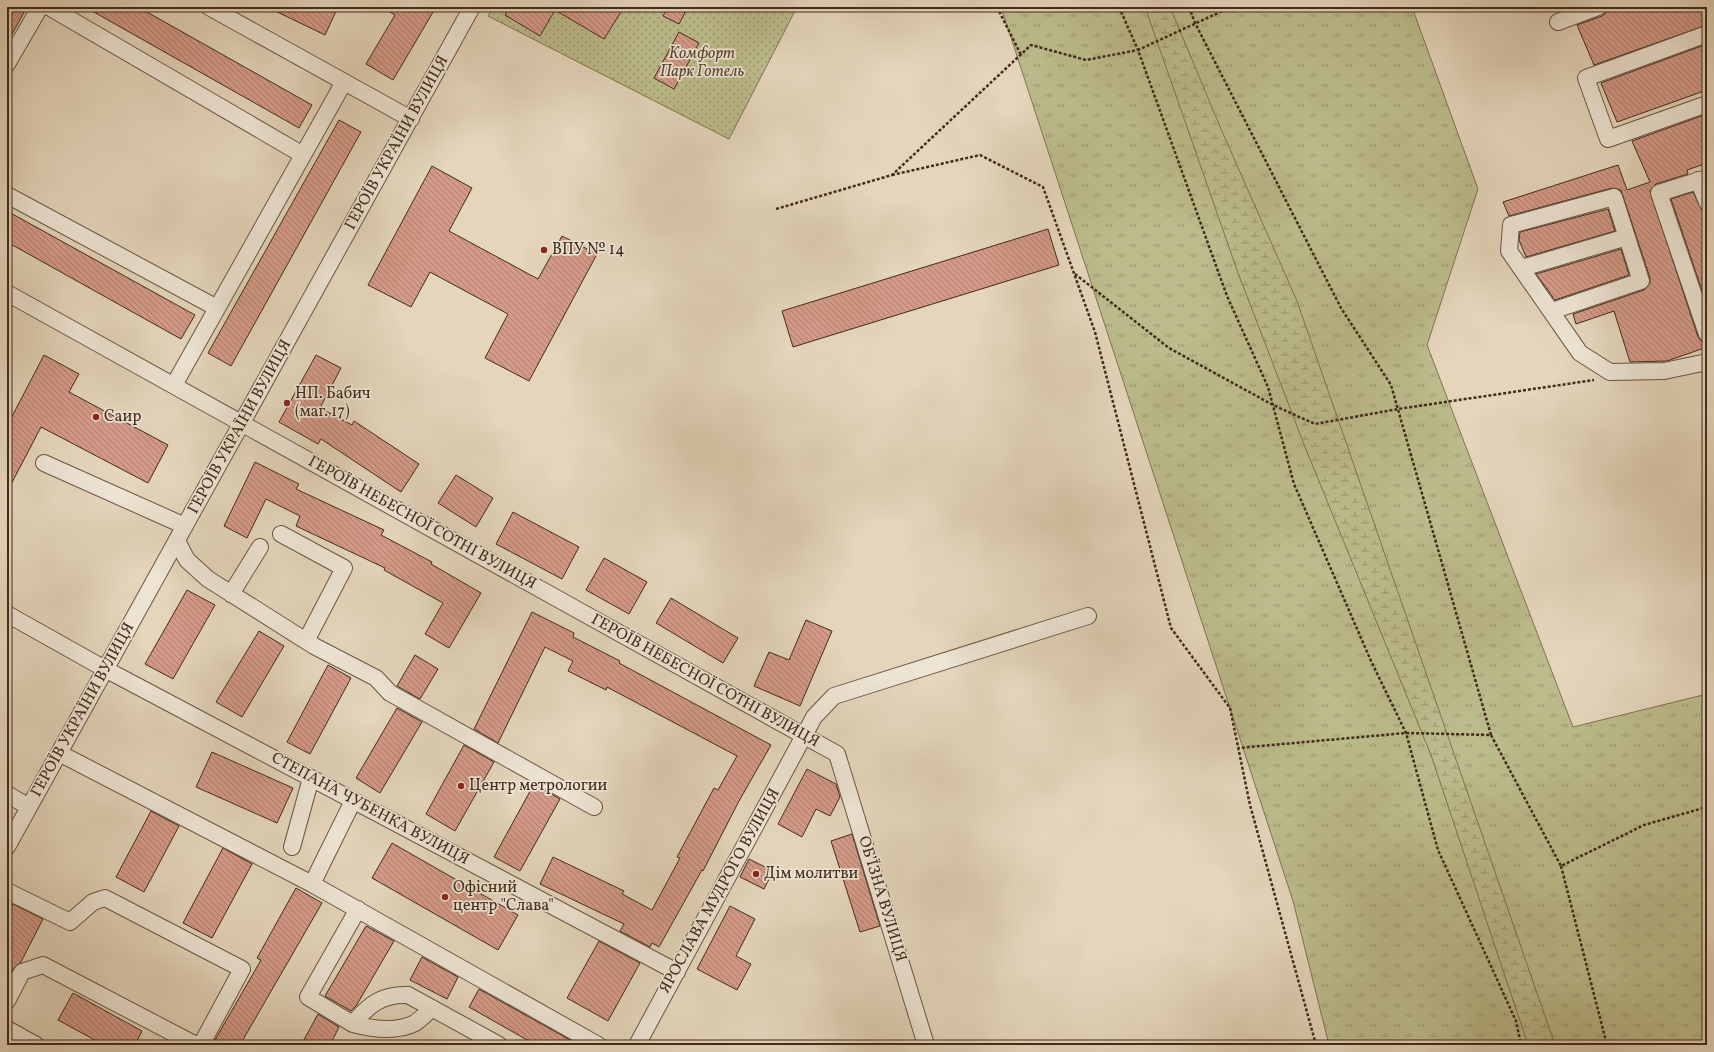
<svg xmlns="http://www.w3.org/2000/svg" width="1714" height="1052" font-family="Vollkorn,serif">
  <defs>
    <pattern id="grass-tufts" width="24" height="20" patternUnits="userSpaceOnUse"><rect width="24" height="20" fill="#bcbb8b"/><path d="M3 7l-1-3M5 7V3M7 7l1-3M15 17l-1-3M17 17v-4M19 17l1-3" fill="none" stroke="#9a9871"/></pattern>
    <pattern id="wetland-marsh" width="20" height="14" patternUnits="userSpaceOnUse"><rect width="20" height="14" fill="#bcbb8b"/><path d="M1 5h8M5 5V1M11 12h8M15 12V8" fill="none" stroke="#9a9871"/></pattern>
    <pattern id="park-dots" width="8" height="8" patternUnits="userSpaceOnUse"><rect width="8" height="8" fill="#bcbb8b"/><path d="M2 2h.1M6 6h.1" fill="none" stroke="#9a9871" stroke-width="1.8" stroke-linecap="round"/></pattern>
    <pattern id="building-back-hatch" width="6" height="6" patternUnits="userSpaceOnUse"><rect width="6" height="6" fill="#d49a88"/><path d="M-1 5l2 2M0 0l6 6M5-1l2 2" fill="none" stroke="#ae7e6e"/></pattern>
  </defs>
  <rect width="100%" height="100%" fill="#e4d5bb"/>
  <filter id="stains"><feTurbulence type="fractalNoise" baseFrequency=".005" numOctaves="4"/><feColorMatrix values="0 0 0 0 .2 0 0 0 0 .09 0 0 0 0 .02 0 0 0 .5 -.17"/></filter>
  <radialGradient id="worn" r=".72"><stop offset=".6" stop-color="#630" stop-opacity="0"/><stop offset="1" stop-color="#630" stop-opacity=".3"/></radialGradient>
  <!-- grass -->
  <path fill="url(#grass-tufts)" stroke="#7f7353" d="M1001 7H1412L1478 189 1427 345 1573 727 1707 694V1045H1329L1293 901Z"/>
  <!-- wetland -->
  <path fill="url(#wetland-marsh)" stroke="#7f7353" d="M1145 7H1170L1221 129 1297 301 1555 1045H1528L1431 755 1305 447 1238 273Z"/>
  <!-- park -->
  <path fill="url(#park-dots)" stroke="#7f7353" d="M493 7H797L729 139 488 16Z"/>
  <!-- building -->
  <path fill="url(#building-back-hatch)" stroke="#422b1b" d="M7 7H27L7 43Z
    M85 7H138L312 105 299 128Z
    M267 7H338L325 35Z
    M382 7H436L393 80 366 64 395 15Z
    M510 7H624L604 39 555 10 540 36 505 15Z
    M668 7H688L679 24 663 16Z
    M1607 7H1707V25L1594 65 1577 25 1602 16 1606 13Z
    M679 32 699 43 674 89 654 78Z
    M1707 44V90L1617 122 1601 83Z
    M1707 114V163L1687 170 1688 174 1656 184 1650 191 1698 337 1701 341 1707 343V347L1667 361 1630 362 1614 311 1576 324 1573 314 1644 290 1650 283V278L1621 190 1612 188 1509 216 1503 202 1618 165 1627 190 1650 182 1632 141Z
    M339 120 361 132 231 366 208 353Z
    M432 166 472 188 449 231 538 279 562 236 597 254 529 381 485 358 508 314 430 272 411 307 368 285Z
    M1693 192 1707 221V305L1671 199Z
    M1608 209 1615 231 1526 257 1519 240 1520 232Z
    M7 211 195 315 181 339 7 242Z
    M1048 229 1059 265 793 347 782 311Z
    M1621 249 1629 275 1555 300 1536 274Z
    M44 355 79 374 69 392 168 445 148 483 41 427 7 492V426Z
    M316 355 341 368 320 408 352 425 354 421 419 464 401 492 321 439 318 444 279 422Z
    M255 462 299 484 296 489 384 530 381 535 432 562 431 564 481 593 449 648 425 634 443 603 384 570 385 568 296 526 300 516 266 499 247 538 224 526Z
    M456 475 493 498 476 527 438 503Z
    M513 512 579 547 562 579 496 544Z
    M604 558 647 582 629 614 586 590Z
    M187 590 215 605 173 679 145 664Z
    M671 598 738 638 723 663 656 623Z
    M532 612 574 633 573 637 620 661 619 663 771 745 739 801 703 871 702 870 659 947 652 943 650 947 620 931 624 924 540 884 553 857 624 891 622 894 652 910 680 858 677 857 714 788 718 790 737 756 607 687 606 690 568 671 573 661 545 647 498 743 474 729Z
    M806 620 832 631 800 706 754 686 769 652 789 660Z
    M259 631 284 646 242 717 216 702Z
    M415 655 438 669 420 699 397 686Z
    M328 665 351 678 310 754 287 742Z
    M397 708 422 722 380 793 356 778Z
    M464 745 494 762 455 831 426 814Z
    M212 752 293 788 277 823 196 787Z
    M807 769 836 784 840 797 830 816 816 809 802 837 778 824Z
    M534 784 560 799 520 871 494 857Z
    M151 811 179 826 144 892 116 877Z
    M852 834 880 926 860 932 831 841Z
    M392 843 518 915 498 950 372 878Z
    M223 848 252 864 212 938 183 923Z
    M749 859 773 871 764 889 740 877Z
    M296 888 322 903 240 1045H212L261 960 257 958Z
    M13 904 43 919 21 962 14 968 7 980V916Z
    M730 906 755 919 736 956 751 964 737 990 697 969Z
    M366 926 394 941 356 1006 351 1011 325 996Z
    M599 941 640 963 608 1021 567 998Z
    M422 957 458 977 447 999 410 980Z
    M479 989 579 1045H536L469 1007Z
    M73 993 142 1031 135 1045H104L58 1020Z
    M318 1014 339 1027 330 1045H301Z"/>
  <g fill="none" stroke-linecap="round" stroke-linejoin="round">
    <defs>
      <path id="minor" d="M49 7 303 155
        M209 7 411 119
        M1558 22 1598 7
        M1707 34 1586 78 1608 139 1707 104
        M7 64 40 7
        M1707 178 1659 193 1707 334
        M1698 180 1707 202
        M7 195 217 308
        M1522 268 1627 237
        M7 293 837 754 926 1045
        M1552 311 1641 281 1614 197 1511 225 1509 251 1580 353 1610 372 1664 371 1707 362
        M174 385 344 82
        M44 463 185 526
        M281 534 344 568 306 641
        M177 541 187 560 208 579 314 646 376 678 390 693 594 807
        M231 594 260 547
        M7 614 105 669 677 972
        M59 753 312 884
        M7 794 29 807
        M353 801 312 884 598 1045
        M7 847 472 7
        M292 847 311 778
        M7 891 70 922 93 902 105 898 242 969 201 1045
        M358 909 308 997 353 1024C368 1005 382 994 408 995L499 1045
        M7 1001 22 972 43 965 196 1045
        M353 1024C372 1029 396 1033 415 1023 421 1019 427 1013 432 1008
        M7 1029 36 1045
        M637 1045 814 717 834 696 1088 616"/>
    </defs>
    <!-- minor casing -->
    <use href="#minor" stroke="#6a5643" stroke-width="18"/>
    <!-- path -->
    <path stroke="#422b1b" stroke-width="2.5" stroke-dasharray="3 2" stroke-linecap="butt" d="M997 7 1021 55
      M1189 7 1195 23 1341 308 1391 385 1491 735 1406 733 1238 748
      M1231 7 1138 50 1227 296 1268 387 1294 484 1371 661 1406 733 1438 850 1516 1021 1521 1045
      M892 175 980 155 1043 187 1095 332 1171 628 1230 708 1250 805 1316 1045
      M776 209 892 175 1031 45 1086 60 1138 50 1119 7
      M1075 274 1169 348 1273 405 1315 424 1398 409 1594 380
      M1491 735 1561 866 1644 825 1707 807
      M1561 866 1607 1045"/>
    <!-- minor -->
    <use href="#minor" stroke="#ede4d3" stroke-width="16"/>
  </g>
  <!-- markers -->
  <g fill="#8f2418" stroke="#ede4d3" stroke-width="1.5">
    <circle cx="544" cy="250" r="4"/>
    <circle cx="287" cy="403" r="4"/>
    <circle cx="96" cy="417" r="4"/>
    <circle cx="461" cy="786" r="4"/>
    <circle cx="756" cy="874" r="4"/>
    <circle cx="445" cy="897" r="4"/>
  </g>
  <g text-anchor="middle" dominant-baseline="central" stroke-width="3.5" stroke-linejoin="round" paint-order="stroke">
    <!-- park labels -->
    <g font-size="16" font-style="italic" fill="#5a4831" stroke="#ede4d3">
      <text x="702" y="54">Комфорт<tspan x="702" dy="18">Парк Готель</tspan></text>
    </g>
    <!-- street labels -->
    <g font-size="16" fill="#422b1b" stroke="#ede4d3">
      <text transform="translate(397 143) rotate(-61)">ГЕРОЇВ УКРАЇНИ ВУЛИЦЯ</text>
      <text transform="translate(240 427) rotate(-61)">ГЕРОЇВ УКРАЇНИ ВУЛИЦЯ</text>
      <text transform="translate(422 523) rotate(29)">ГЕРОЇВ НЕБЕСНОЇ СОТНІ ВУЛИЦЯ</text>
      <text transform="translate(705 681) rotate(29)">ГЕРОЇВ НЕБЕСНОЇ СОТНІ ВУЛИЦЯ</text>
      <text transform="translate(83 710) rotate(-61)">ГЕРОЇВ УКРАЇНИ ВУЛИЦЯ</text>
      <text transform="translate(370 809) rotate(28)">СТЕПАНА ЧУБЕНКА ВУЛИЦЯ</text>
      <text transform="translate(720 891) rotate(-61)">ЯРОСЛАВА МУДРОГО ВУЛИЦЯ</text>
      <text transform="translate(882 899) rotate(73)">ОБ’ЇЗНА ВУЛИЦЯ</text>
    </g>
    <!-- poi labels -->
    <g font-size="16" fill="#422b1b" stroke="#ede4d3" text-anchor="start">
      <text x="552" y="250">ВПУ № 14</text>
      <text x="295" y="394">НП. Бабич<tspan x="295" dy="18">(маг. 17)</tspan></text>
      <text x="104" y="417">Саир</text>
      <text x="469" y="786">Центр метрологии</text>
      <text x="764" y="874">Дім молитви</text>
      <text x="453" y="888">Офісний<tspan x="453" dy="18">центр "Слава"</tspan></text>
    </g>
  </g>
  <!-- margin -->
  <rect width="1714" height="1052" fill="none" stroke="#e4d5bb" stroke-width="24"/>
  <rect x="8" y="8" width="1698" height="1036" fill="none" stroke="#422b1b" stroke-width="2"/>
  <rect x="12" y="12" width="1690" height="1028" fill="none" stroke="#422b1b"/>
  <rect width="100%" height="100%" filter="url(#stains)"/>
  <rect width="100%" height="100%" fill="url(#worn)"/>
</svg>
